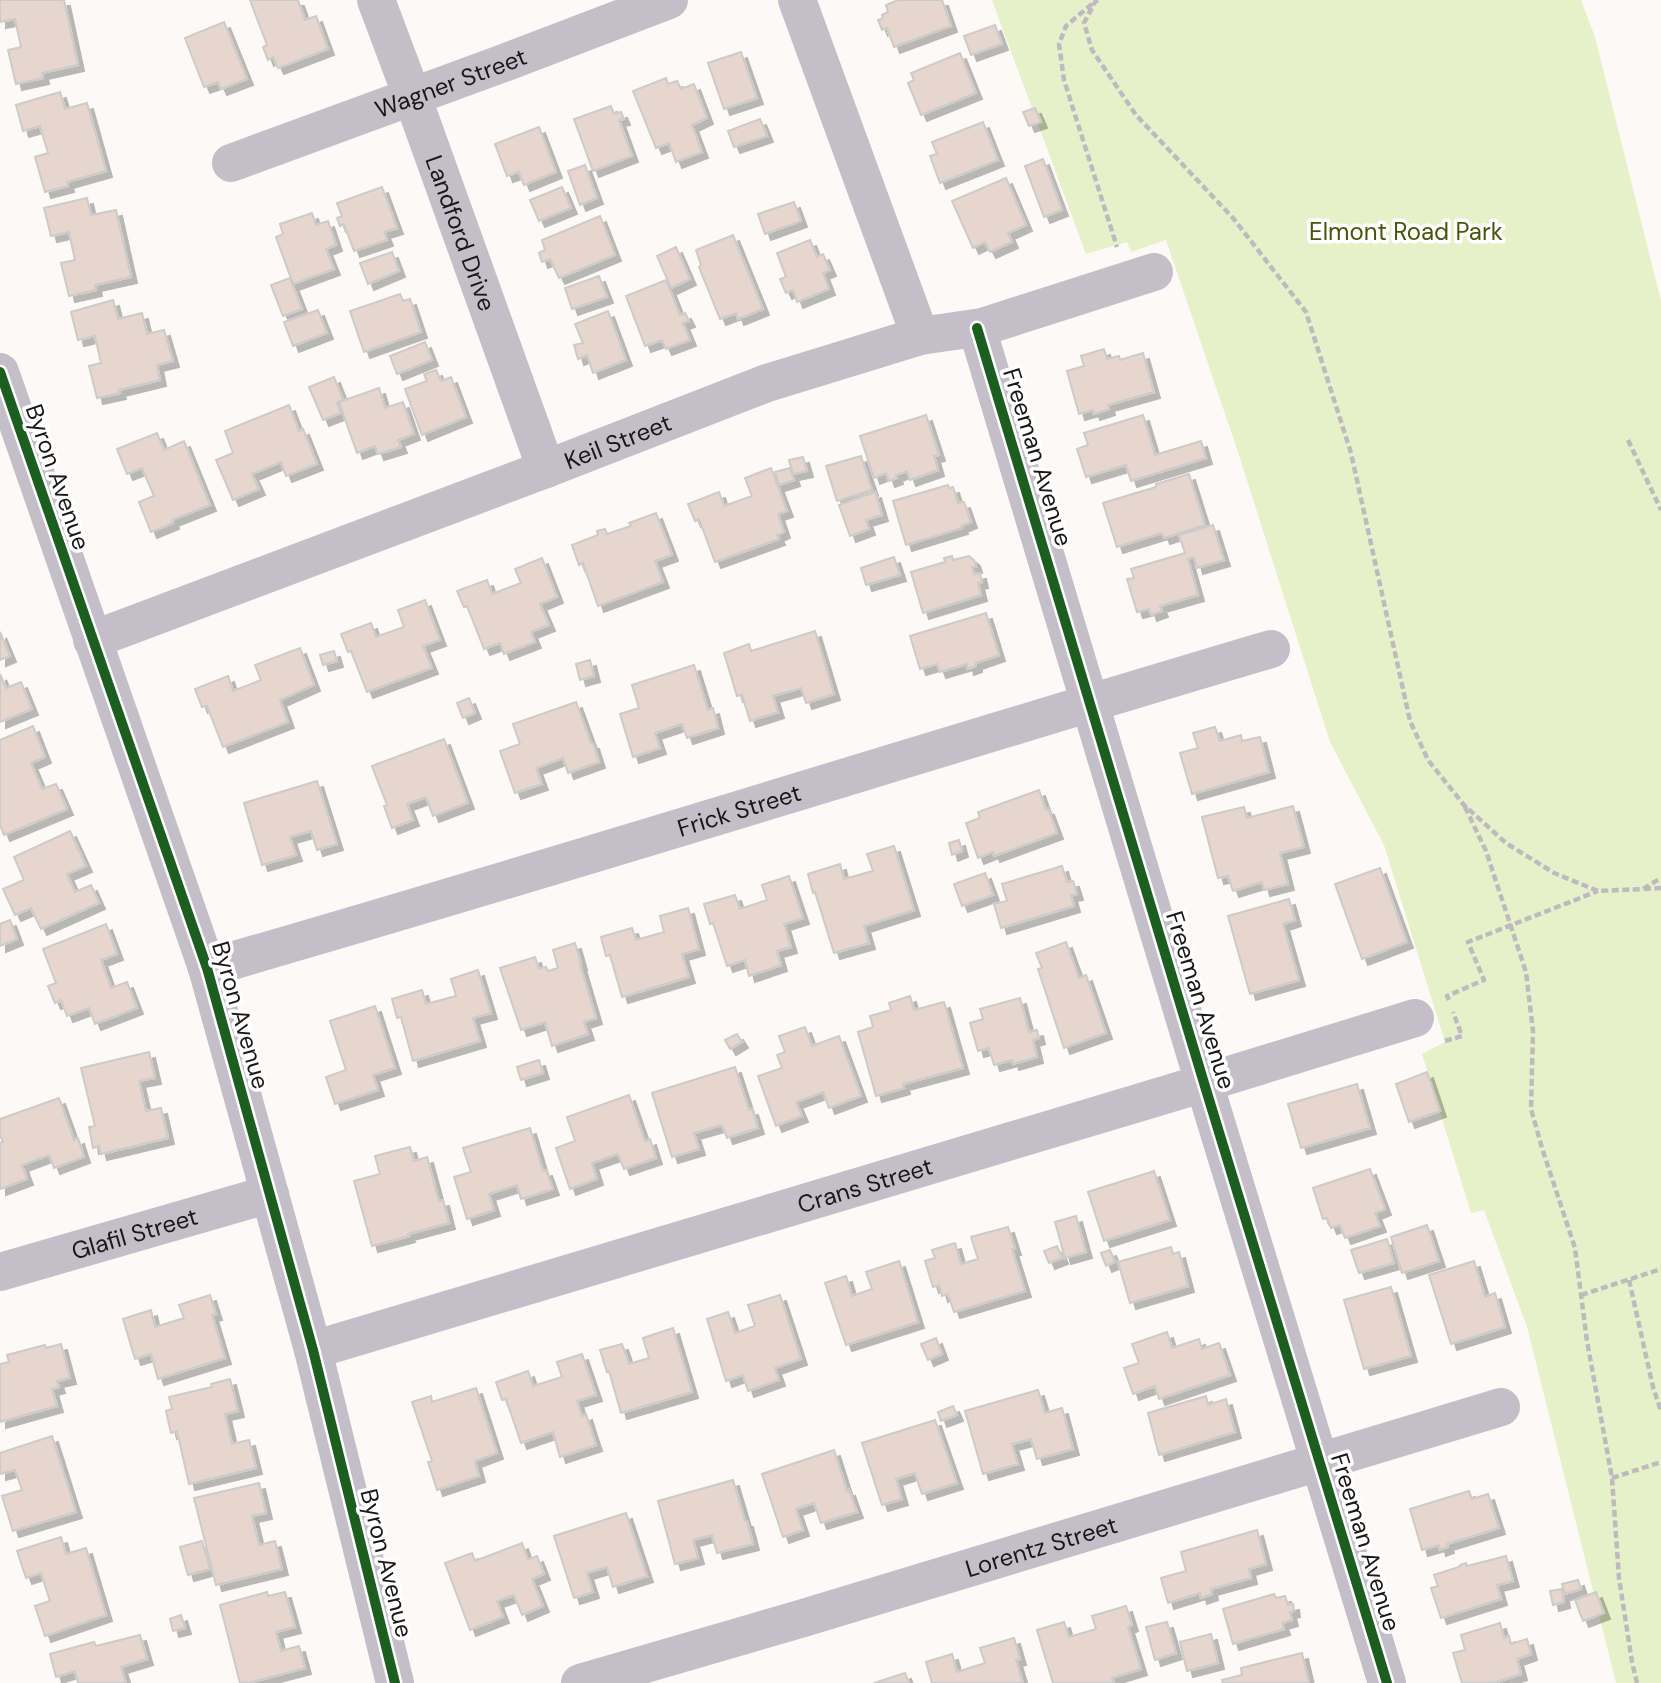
<svg xmlns="http://www.w3.org/2000/svg" width="1661" height="1683" font-family="'DM Sans',sans-serif">
  <defs>
    <filter id="shadow"><feDropShadow dx="6" dy="6" stdDeviation="0" flood-color="#0004"/></filter>
  </defs>
  <rect width="100%" height="100%" fill="#fcf9f6"/>
  <!-- green -->
  <path fill="#e7f1c9" d="M992 0H1581L1595 37 1661 301V1683H1616L1527 1327 1484 1210 1471 1213 1422 1054 1445 1042 1384 845 1330 742 1238 452 1166 240 1131 252 1127 242 1086 254Z"/>
  <!-- building -->
  <path fill="#e7d6ce" stroke="#cdcbc9" stroke-width="2" filter="url(#shadow)" d="M0 0H64L78 65 42 73 43 78 16 84 8 50 21 47 15 19 0 22Z
    M250 0H298L305 20 316 16 328 49 278 68 273 57 268 60 263 47 267 45Z
    M898 0H942L951 26 894 47 887 28 882 30 878 20 883 18 882 15 888 12 886 5Z
    M224 22 247 79 221 89 218 82 204 87 185 38Z
    M995 25 1002 44 971 55 964 36Z
    M741 52 757 98 724 109 708 63Z
    M960 53 976 93 921 115 908 83 914 80 911 73Z
    M666 78 668 84 677 81 681 89 694 84 707 118 692 125 702 152 676 162 669 143 656 148 633 91Z
    M60 92 65 109 87 103 106 171 67 182 68 186 45 192 35 157 48 153 40 126 23 131 16 105Z
    M611 106 614 114 621 112 624 119 619 120 632 156 593 171 574 119Z
    M1035 108 1041 122 1029 126 1023 112Z
    M760 119 767 136 734 147 728 131Z
    M983 122 998 160 940 183 930 156 937 154 932 142Z
    M539 127 556 172 524 185 519 172 507 176 495 144Z
    M1043 159 1062 210 1044 217 1025 166Z
    M585 165 597 198 580 205 568 171Z
    M1006 178 1026 225 1008 233 1012 242 990 252 985 242 973 248 952 201Z
    M382 187 397 228 384 232 387 240 354 251 344 224 340 226 337 218 342 216 337 203Z
    M562 187 571 208 539 221 530 200Z
    M87 198 91 215 116 210 131 277 95 285 96 290 69 296 61 263 75 260 69 232 51 236 44 208Z
    M794 202 801 221 765 234 758 214Z
    M312 213 316 225 328 221 336 245 326 249 334 269 293 284 276 237 283 234 280 224Z
    M600 216 615 255 559 278 550 259 542 262 539 253 545 250 542 240Z
    M733 235 763 309 738 319 736 313 720 319 699 267 701 265 696 250Z
    M810 240 817 257 823 254 830 270 823 273 829 289 797 302 793 290 786 293 780 279 786 277 777 253Z
    M676 247 690 279 671 288 657 256Z
    M392 252 399 271 368 284 360 263Z
    M599 276 607 297 572 309 565 288Z
    M290 278 302 309 283 316 271 285Z
    M666 280 680 315 685 313 689 321 683 323 690 340 666 349 662 340 645 346 626 296Z
    M400 294 403 301 410 299 421 332 364 352 350 311Z
    M113 300 118 319 142 313 147 334 164 330 173 361 157 365 160 380 119 390 120 393 97 398 89 366 101 363 95 336 78 340 71 312Z
    M318 310 327 333 293 346 284 322Z
    M608 311 626 360 593 373 587 355 578 359 574 345 583 343 575 324Z
    M425 342 432 360 397 374 390 356Z
    M1104 349 1107 359 1119 356 1120 360 1143 353 1154 392 1108 405 1109 409 1094 414 1093 410 1079 414 1067 371 1084 366 1081 356Z
    M436 370 441 381 451 377 466 417 422 435 405 389 427 381 424 374Z
    M334 377 343 400 337 403 341 413 323 420 309 387Z
    M379 388 385 408 403 402 414 434 398 440 401 447 378 454 375 446 357 453 339 402Z
    M289 405 299 431 303 429 317 464 286 476 281 462 252 474 259 489 233 500 216 460 233 453 225 431Z
    M926 415 939 455 934 456 938 470 910 480 907 471 896 475 897 478 889 481 886 473 874 478 860 436Z
    M1143 415 1155 455 1201 441 1206 458 1131 481 1126 465 1086 477 1077 449 1088 445 1084 433Z
    M157 433 164 450 184 441 210 505 172 520 173 523 151 532 139 502 154 496 142 468 127 474 117 449Z
    M861 456 872 490 837 501 826 466Z
    M803 457 807 471 793 474 789 460Z
    M771 468 787 511 778 514 784 532 777 535 779 539 715 562 699 519 695 521 688 504 719 492 724 506 752 496 745 478Z
    M790 468 794 480 779 485 775 472Z
    M1189 474 1205 525 1164 538 1162 533 1117 547 1103 503 1156 487V484Z
    M948 485 949 488 953 487 958 503 964 502 971 522 961 526 962 528 906 545 893 501Z
    M875 492 882 515 866 520 869 529 850 536 839 505Z
    M656 513 672 555 655 561 663 582 598 606 583 563 579 565 572 545 598 535 597 531 605 529 607 534 631 526 629 523Z
    M1213 525 1224 560 1197 568 1194 557 1188 559 1198 595 1160 606 1162 611 1151 615 1149 609 1137 612 1127 579 1134 578 1131 569 1185 553 1179 535Z
    M952 556 953 560 969 556 974 560 976 567H972L974 574 980 573 982 582 978 583 981 595 923 613 911 572 945 562 944 558Z
    M894 557 900 575 866 585 861 568Z
    M542 558 557 597 540 604 549 625 531 632 535 642 504 654 500 643 484 649 467 606 464 607 457 591 487 580 492 594 521 583 515 569Z
    M425 600 440 640 423 646 432 668 367 692 351 651 348 652 341 634 371 623 376 637 404 627 398 610Z
    M986 613 999 655 976 663V666L968 669 967 664 940 672 937 664 920 669 910 636Z
    M815 631 834 694 806 703 801 688 773 696 778 712 750 721 742 695 737 696 724 653 749 644 751 651Z
    M0 632 10 656 0 660Z
    M300 648 314 685 280 700 288 722 223 747 207 706 202 707 195 689 228 676 233 691 261 680 255 665Z
    M334 651 337 661 323 665 320 655Z
    M590 660 594 676 580 680 576 664Z
    M694 665 708 710 713 708 718 728 687 738 682 724 655 733 660 748 633 757 620 714 639 708 632 685Z
    M0 674 6 688 21 682 32 709 0 722Z
    M469 698 475 713 463 718 457 703Z
    M576 702 591 743H593L599 762 568 773 563 758 536 768 542 784 515 793 500 751 520 744 513 724Z
    M33 726 45 757 31 763 42 789 56 784 67 809 4 835 0 825V740Z
    M1215 727 1220 741 1241 735 1242 741 1260 737 1269 772 1192 794 1180 753 1198 748 1193 733Z
    M444 739 468 803 433 816 426 797 407 804 413 820 392 828 384 806 387 805 372 766Z
    M317 781 337 844 317 850 311 831 290 837 296 855 262 865 244 803Z
    M1039 790 1046 810 1048 809 1057 833 994 856 993 852 978 858 966 823 980 818 978 812Z
    M1293 806 1304 847 1280 853 1288 884 1264 890 1262 882 1233 891 1228 876 1218 878 1202 817 1244 807 1247 818Z
    M70 831 86 866 67 874 75 892 91 885 99 903 41 929 31 908 15 915 3 889 24 880 14 857Z
    M959 840 962 851 952 855 949 843Z
    M894 846 914 910 864 926 869 943 834 953 815 892 813 893 808 874 840 864 844 879 873 871 867 854Z
    M1062 866 1067 882 1073 881 1077 894 1071 895 1074 906 1001 928 994 904 1007 901 1002 884Z
    M1380 868 1407 942 1362 959 1335 884Z
    M985 873 993 895 962 906 954 884Z
    M789 876 803 918 784 924 791 947 777 951 781 965 749 976 745 960 727 966 713 923 710 924 704 904 735 895 740 909 767 900 762 885Z
    M1289 899 1295 920 1283 924 1299 980 1250 994 1228 916Z
    M688 908 699 949 682 954 689 977 622 997 610 955 606 956 601 937 632 928 636 940 664 932 660 916Z
    M10 920 17 939 0 946V924Z
    M106 924 117 954 101 960 111 988 127 982 137 1008 95 1024 89 1008 67 1016 61 1000 55 1003 48 986 56 983 43 949Z
    M1066 942 1079 978 1086 975 1106 1033 1064 1048 1038 969 1042 968 1036 953Z
    M575 943 581 964H580L596 1018 584 1022 588 1034 552 1046 545 1022 521 1030 500 968 535 957 539 969 546 967 548 971 558 968 553 950Z
    M478 970 491 1013 473 1018 480 1041 413 1061 401 1017 397 1018 392 999 422 990 426 1004 456 996 451 979Z
    M910 996 914 1010 944 1002 963 1068 903 1084 904 1088 876 1096 858 1032 873 1027 870 1016 891 1010 889 1003Z
    M1020 998 1029 1032 1037 1030 1039 1038 1033 1040 1037 1057 1013 1064 1012 1060 994 1065 989 1048 978 1051 970 1023 983 1019 980 1009Z
    M375 1006 395 1068 373 1075 378 1090 335 1104 326 1077 346 1070 330 1021Z
    M805 1027 812 1046 839 1036 861 1096 829 1108 823 1092 796 1102 802 1116 776 1126 758 1076 782 1068 777 1055 785 1052 779 1036Z
    M737 1034 742 1042 730 1049 725 1040Z
    M149 1052 155 1078 139 1081 146 1111 161 1108 168 1138 101 1154 99 1146 93 1148 89 1127 95 1126 81 1068Z
    M539 1060 543 1073 521 1080 517 1067Z
    M735 1067 749 1110 752 1109 758 1128 727 1138 722 1125 694 1133 699 1149 672 1157 652 1093Z
    M1427 1072 1440 1111 1409 1122 1396 1084Z
    M1357 1084 1370 1128 1301 1148 1288 1104Z
    M629 1095 645 1141 650 1139 656 1158 624 1169 618 1154 592 1163 597 1179 570 1189 556 1148 575 1141 567 1117Z
    M59 1098 74 1140 78 1138 84 1157 54 1168 49 1155 22 1165 27 1179 0 1189V1143L3 1142 0 1135V1119Z
    M530 1128 543 1171 546 1170 553 1189 521 1199 517 1185 489 1194 494 1210 467 1219 454 1177 471 1172 463 1148Z
    M410 1147 414 1161 427 1157 439 1201 443 1200 449 1223 408 1234 409 1236 372 1246 354 1181 380 1174 375 1156Z
    M1370 1169 1385 1209 1375 1213 1380 1226 1345 1238 1340 1225 1331 1228 1327 1218 1323 1219 1313 1188Z
    M1154 1171 1170 1220 1104 1241 1088 1192Z
    M1076 1216 1086 1252 1065 1258 1055 1222Z
    M1427 1225 1439 1261 1402 1273 1391 1237Z
    M1008 1227 1015 1249H1012L1025 1291 954 1312 948 1294 942 1296 939 1285 933 1287 925 1261 935 1258 932 1250 955 1243 961 1264 978 1259 971 1237Z
    M1387 1239 1394 1263 1359 1273 1351 1250Z
    M1057 1246 1062 1258 1049 1263 1044 1251Z
    M1171 1247 1173 1254 1179 1252 1188 1286 1130 1303 1118 1262Z
    M1110 1250 1115 1262 1106 1266 1101 1253Z
    M899 1261 918 1322 846 1345 825 1283 846 1276 852 1296 872 1289 866 1272Z
    M1474 1261 1485 1297 1495 1293 1505 1327 1451 1344 1429 1275Z
    M1391 1287 1411 1356 1364 1369 1344 1300Z
    M210 1295 216 1314 212 1315 225 1358 158 1379 151 1354 135 1359 123 1319 151 1310 155 1327 184 1318 179 1305Z
    M780 1295 801 1359 775 1368 779 1380 748 1391 743 1375 726 1381 707 1319 728 1312 735 1333 755 1326 748 1305Z
    M673 1328 692 1392 621 1413 609 1371 607 1372 600 1350 622 1344 629 1364 649 1358 643 1338Z
    M1167 1332 1172 1348 1199 1339 1202 1349 1219 1343 1230 1375 1159 1399 1155 1386 1133 1394 1124 1368 1139 1363 1132 1344Z
    M936 1338 942 1354 928 1360 921 1344Z
    M61 1344 70 1378 57 1381 59 1387 52 1389 57 1406 0 1422V1364L9 1362 7 1355 45 1345 46 1348Z
    M582 1354 596 1395 577 1401 582 1416 586 1414 596 1445 560 1457 553 1432 521 1443 506 1399 502 1400 496 1382 528 1371 533 1386 562 1377 557 1362Z
    M230 1379 238 1411 225 1414 232 1444 249 1440 256 1468 189 1484 177 1431 171 1433 166 1411 172 1409 169 1397 212 1387 211 1384Z
    M476 1388 497 1453 475 1461 479 1476 437 1490 428 1462 432 1461 412 1402 431 1396 432 1402Z
    M1038 1390 1045 1413 1062 1408 1073 1449 1037 1459 1031 1439 1012 1444 1018 1464 983 1474 965 1411Z
    M1206 1396 1208 1405 1226 1399 1235 1432 1159 1455 1148 1413Z
    M953 1406 957 1415 941 1421 938 1412Z
    M935 1420 957 1483 922 1494 915 1473 896 1479 902 1499 882 1505 862 1443Z
    M52 1436 76 1512 13 1531 2 1496 22 1490 15 1470 0 1474V1453Z
    M834 1450 847 1491 849 1490 857 1512 821 1523 814 1503 796 1509 803 1530 783 1537 762 1474Z
    M733 1480 745 1521H747L753 1544 717 1553 712 1535 693 1540 698 1558 675 1564 658 1501Z
    M259 1483 266 1513 252 1516 259 1545 275 1541 282 1569 216 1585 194 1498Z
    M1469 1491 1472 1499 1488 1494 1499 1528 1447 1544 1448 1547 1440 1550 1439 1545 1422 1550 1410 1509Z
    M626 1513 647 1576 613 1587 607 1567 587 1573 593 1592 574 1598 554 1536Z
    M1257 1530 1266 1564 1249 1569 1251 1578 1211 1589 1212 1594 1201 1598 1200 1593 1168 1603 1161 1578 1186 1571 1181 1552Z
    M61 1537 66 1554 86 1548 106 1615 45 1636 35 1606 50 1601 41 1573 26 1578 17 1551Z
    M202 1541 210 1569 188 1575 180 1547Z
    M522 1543 528 1560 537 1556 544 1574 532 1579 543 1606 522 1615 514 1595 497 1601 503 1617 470 1630 445 1563 472 1553 475 1561Z
    M1506 1556 1513 1581 1497 1585 1501 1599 1441 1618 1431 1588 1438 1586 1434 1575 1459 1567 1460 1565 1466 1563 1467 1566Z
    M1578 1580 1581 1589 1565 1594 1562 1584Z
    M1562 1589 1564 1602 1553 1605 1550 1591Z
    M267 1592 268 1596 285 1592 295 1627 276 1632 281 1651 299 1646 305 1668 248 1683H240L220 1605Z
    M1596 1592 1604 1613 1583 1621 1575 1600Z
    M1274 1594 1276 1598 1285 1596 1288 1605 1293 1604 1294 1611 1290 1612 1292 1620 1282 1623 1284 1629 1233 1644 1223 1609Z
    M1126 1606 1132 1625 1128 1627 1141 1669 1112 1678 1114 1683H1053L1037 1630 1064 1622 1069 1637 1096 1629 1092 1616Z
    M181 1615 185 1628 173 1631 170 1619Z
    M1167 1622 1176 1653 1155 1660 1146 1627Z
    M1500 1623 1504 1638 1509 1636 1511 1644 1527 1639 1531 1654 1517 1659 1521 1674 1494 1683H1462L1453 1653 1465 1650 1461 1635Z
    M1211 1634 1218 1663 1187 1671 1180 1642Z
    M140 1635 147 1659 121 1667 126 1683H78L75 1671 56 1677 50 1654 94 1642 96 1646Z
    M1014 1638 1020 1659 1016 1660 1023 1683H932L926 1662 952 1654 957 1672 985 1663 980 1648Z
    M1302 1653 1309 1683H1223L1222 1680 1242 1675 1241 1668Z
    M905 1673 909 1683H874Z"/>
  <g fill="none" stroke-linecap="round" stroke-linejoin="round">
    <!-- path -->
    <path stroke="#bfbabf" stroke-width="4.5" stroke-dasharray="7 3.5" stroke-linecap="butt" d="M1098 0 1095 2 1084 23 1092 50 1136 115 1233 218 1306 312 1351 453 1410 721 1428 760 1464 805 1506 843 1554 873 1598 891 1643 889 1661 878
      M1092 4 1066 26 1059 44 1064 80 1117 247
      M1628 440 1661 510
      M1465 807 1486 851 1526 972 1533 1031 1531 1109 1542 1148 1575 1248 1587 1341 1612 1478 1619 1578 1632 1662 1637 1683
      M1644 889 1661 888
      M1449 1000 1447 996 1484 980 1468 942 1598 891
      M1445 1041 1462 1036 1453 1012
      M1629 1280 1653 1387 1661 1411
      M1581 1295 1661 1269
      M1612 1478 1661 1462"/>
    <!-- minor -->
    <g stroke="#c4bec9" stroke-width="38">
      <path id="s1" d="M376 0 412 96 546 469"/>
      <path d="M797 0 920 336"/>
      <path id="s2" d="M231 163 501 64 669 0"/>
      <path d="M977 328 1204 1083 1387 1683"/>
      <path d="M0 372 207 968 313 1350 395 1683"/>
      <path id="s3" d="M92 640 546 469 767 383 920 336 982 327 1154 272"/>
      <path id="s4" d="M207 968C563 866 916 754 1271 649"/>
      <path id="s5" d="M0 1272 270 1194"/>
      <path id="s6" d="M313 1350 1168 1094 1415 1018"/>
      <path id="s7" d="M580 1683 800 1619 1501 1407"/>
    </g>
    <defs>
      <path id="cycleway" d="M977 328 1204 1083 1387 1683
        M0 372 207 968 313 1350 395 1683"/>
    </defs>
    <!-- cycleway casing -->
    <use href="#cycleway" stroke="#fff" stroke-width="15"/>
    <!-- cycleway -->
    <use href="#cycleway" stroke="#1b5e20" stroke-width="10"/>
  </g>
  <g text-anchor="middle" dominant-baseline="central" stroke-width="7" stroke-linejoin="round" paint-order="stroke">
    <!-- street labels -->
    <g font-size="24" fill="#191816" stroke="#fff">
      <text stroke="none"><textPath href="#s2" startOffset="234">Wagner Street</textPath></text>
      <text stroke="none"><textPath href="#s1" startOffset="248">Landford Drive</textPath></text>
      <text stroke="none"><textPath href="#s3" startOffset="562">Keil Street</textPath></text>
      <text transform="translate(1038 457) rotate(73)">Freeman Avenue</text>
      <text transform="translate(58 477) rotate(71)">Byron Avenue</text>
      <text stroke="none"><textPath href="#s4" startOffset="555">Frick Street</textPath></text>
      <text transform="translate(1201 1000) rotate(73)">Freeman Avenue</text>
      <text transform="translate(241 1015) rotate(74)">Byron Avenue</text>
      <text stroke="none"><textPath href="#s6" startOffset="576">Crans Street</textPath></text>
      <text stroke="none"><textPath href="#s5" startOffset="140">Glafil Street</textPath></text>
      <text transform="translate(1366 1542) rotate(73)">Freeman Avenue</text>
      <text stroke="none"><textPath href="#s7" startOffset="481">Lorentz Street</textPath></text>
      <text transform="translate(387 1563) rotate(76)">Byron Avenue</text>
    </g>
    <!-- park labels -->
    <g font-size="24" fill="#47560b" stroke="#fff">
      <text x="1406" y="231">Elmont Road Park</text>
    </g>
  </g>
</svg>
